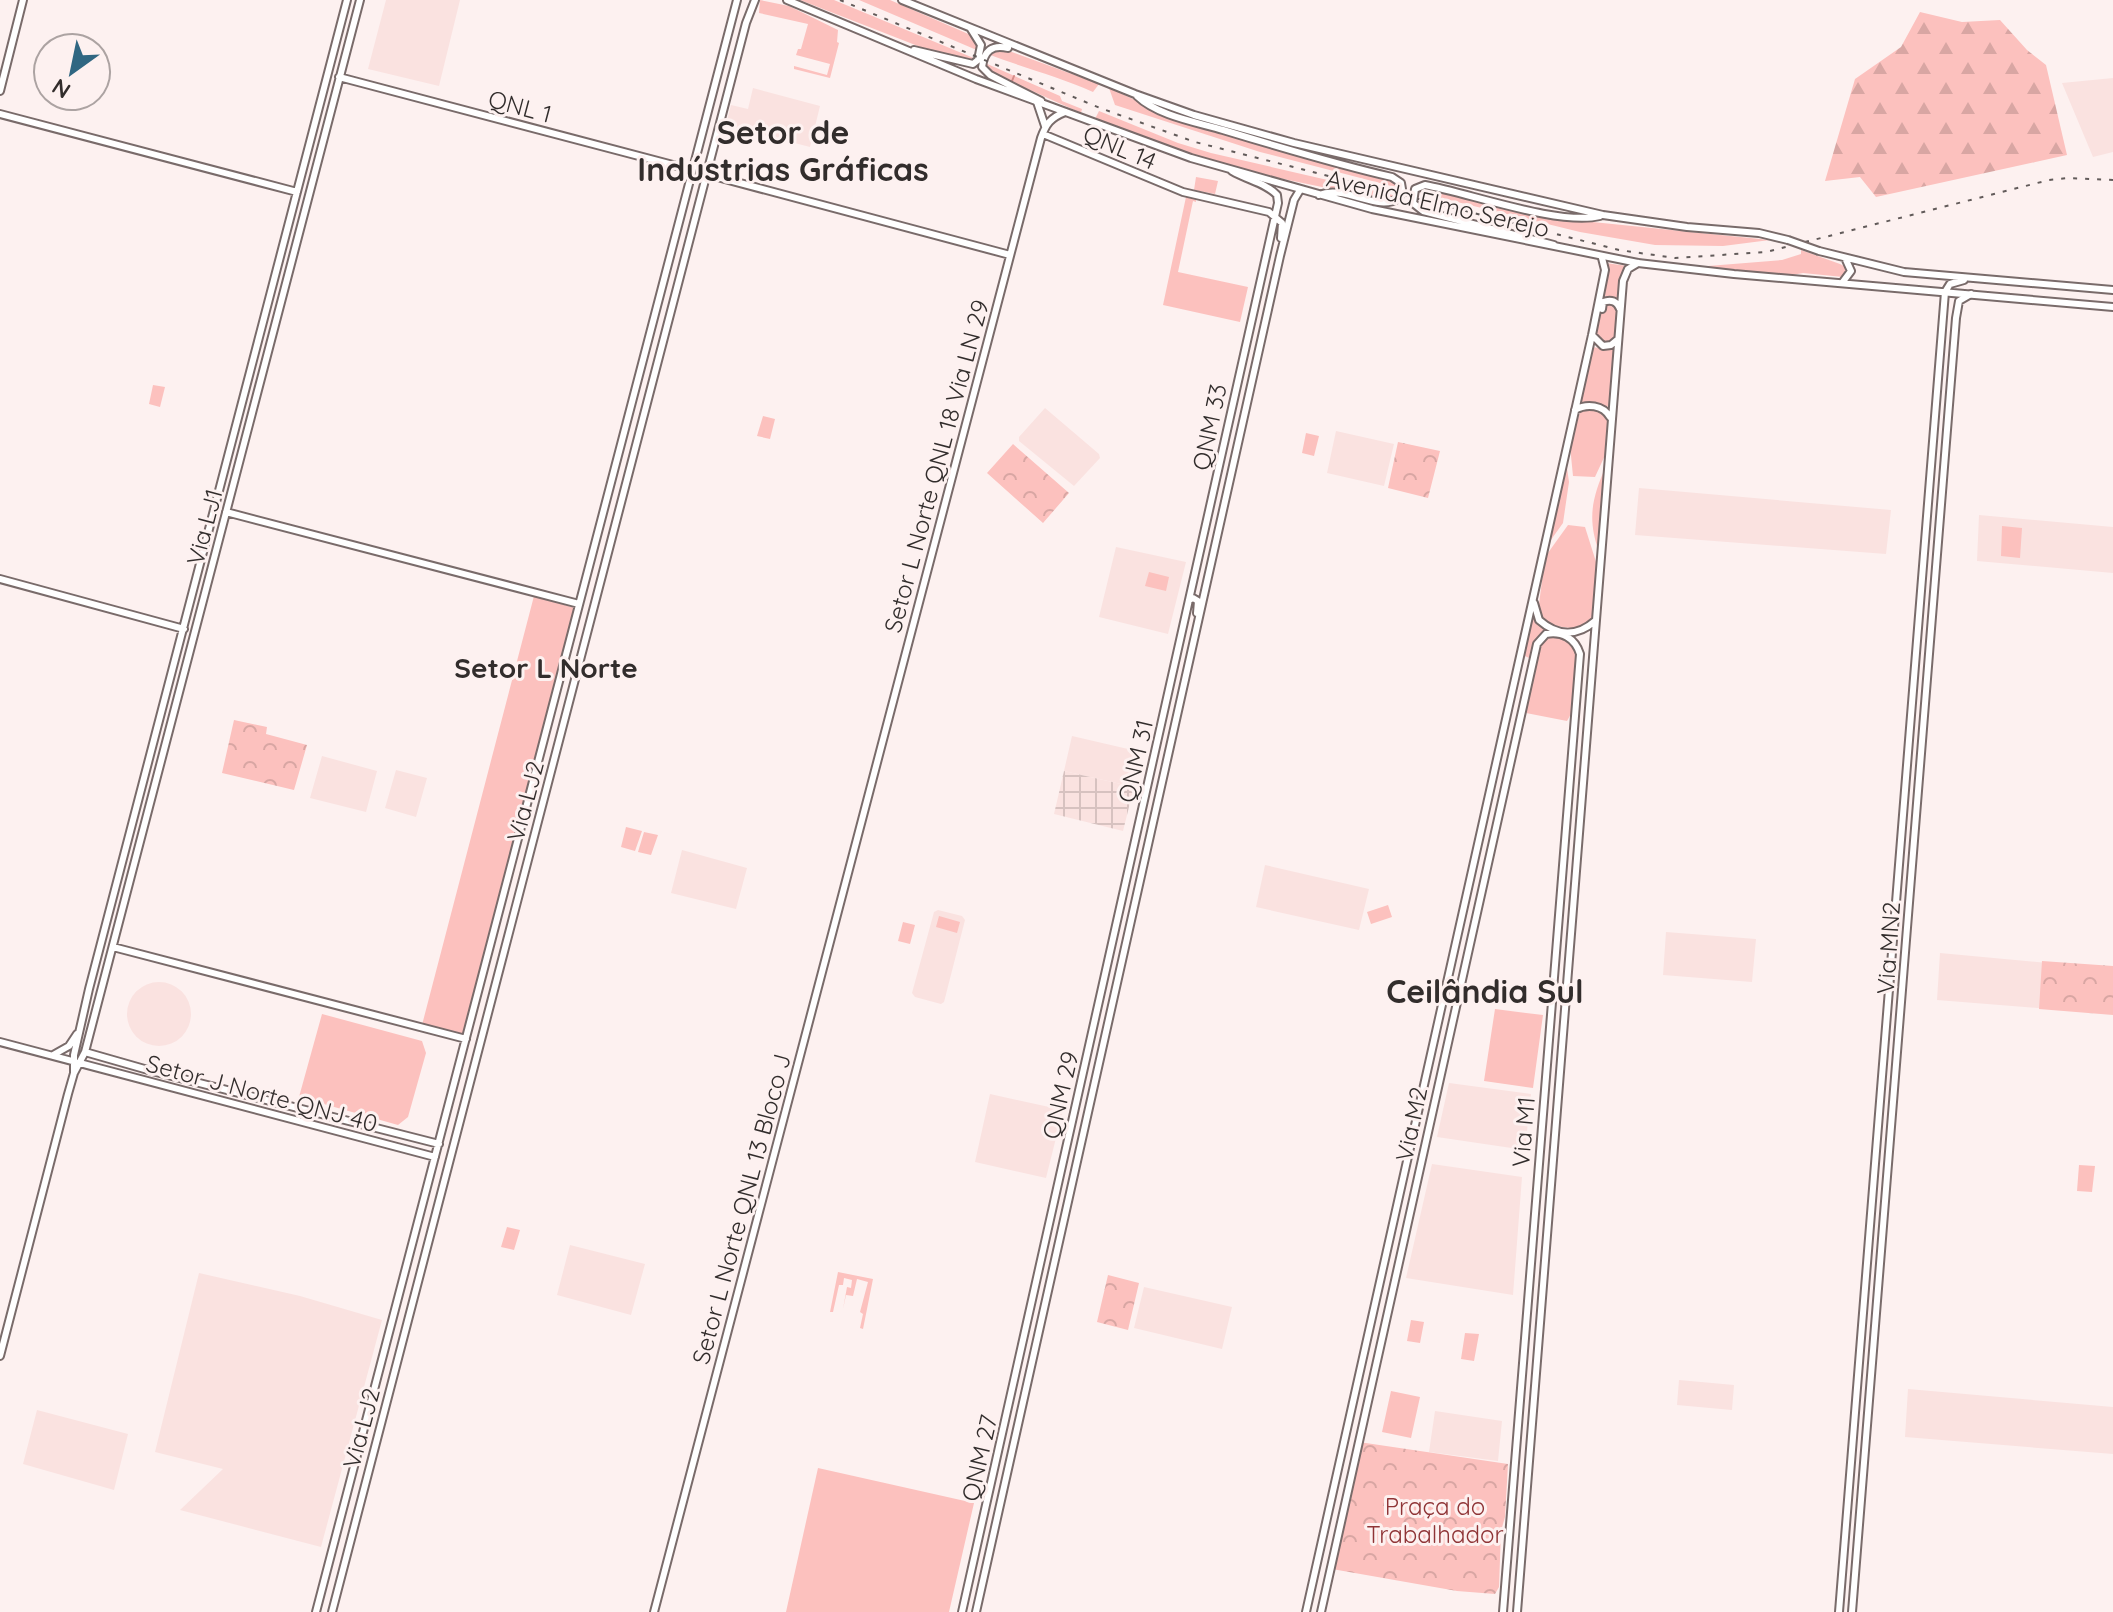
<svg xmlns="http://www.w3.org/2000/svg" width="2113" height="1612" font-family="Quicksand,sans-serif">
  <defs>
    <pattern id="industrial-grid" width="8" height="8" patternUnits="userSpaceOnUse" patternTransform="scale(2)"><rect width="8" height="8" fill="#fae2e0"/><path d="M0 4h8M4 0v8" fill="none" stroke="#d7c2c0"/></pattern>
    <pattern id="forest-firs" width="22" height="20" patternUnits="userSpaceOnUse" patternTransform="scale(2)"><rect width="22" height="20" fill="#fcc1be"/><path d="M5 1l3.5 6h-7zM16 11l3.5 6h-7z" fill="#d8a6a3"/></pattern>
    <pattern id="park-crowns" width="20" height="18" patternUnits="userSpaceOnUse" patternTransform="scale(2)"><rect width="20" height="18" fill="#fcc1be"/><path d="M2 6a3 3 0 1 1 6 0M12 15a3 3 0 1 1 6 0" fill="none" stroke="#d8a6a3"/></pattern>
  </defs>
  <rect width="100%" height="100%" fill="#fdf1f0"/>
  <!-- built -->
  <path fill="#fae2e0" d="M386 0H460L439 86 368 69Z
    M2113 78V152L2093 157 2062 83Z
    M753 88 820 106 810 147 726 125 731 105 748 109Z
    M1045 408 1099 454 1100 458 1074 486 1019 441V437Z
    M1336 431 1394 444 1384 486 1327 473Z
    M1639 488 1891 510 1886 554 1635 535Z
    M1979 515 2113 527V573L1977 561Z
    M1116 547 1186 562 1168 634 1099 617Z
    M1072 736 1141 752 1134 787 1064 771Z
    M322 756 377 771 366 812 310 798Z
    M396 770 427 778 416 817 385 808Z
    M682 850 747 868 736 909 671 893Z
    M1265 865 1369 889 1359 930 1256 907Z
    M938 910 962 916 965 920 944 1002 941 1004 915 997 912 993 934 912Z
    M1666 932 1756 939 1752 982 1663 975Z
    M1940 953 2113 969V1014L1937 1000Z
    M127 1014a32 32 0 1 1 64 0a32 32 0 1 1-64 0Z
    M1449 1083 1531 1094 1525 1150 1437 1137Z
    M990 1094 1063 1110 1046 1178 975 1162Z
    M1432 1164 1522 1177 1513 1295 1406 1278Z
    M570 1245 645 1264 631 1315 557 1295Z
    M199 1273 300 1296 382 1320 321 1547 180 1510 223 1469 155 1452Z
    M1144 1287 1232 1307 1222 1349 1134 1328Z
    M1679 1380 1734 1385 1732 1410 1677 1405Z
    M1908 1389 2113 1407V1454L1905 1437Z
    M37 1410 128 1434 114 1490 23 1464Z
    M1435 1411 1502 1421 1498 1461 1429 1452Z"/>
  <!-- industrial -->
  <path fill="url(#industrial-grid)" d="M1064 771 1134 787 1123 831 1054 814Z"/>
  <!-- grass -->
  <path fill="#fcc1be" d="M760 0 789 6 838 30 837 42 839 43 830 78 794 69V66L827 75 830 64 796 55 798 49H801L808 24 759 13Z
    M800 0H834L976 59 966 62 923 48Z
    M859 0H890L973 36 977 39 979 51Z
    M1001 48 1099 84 1093 92C1058 76 1026 69 988 54Z
    M985 63 1060 96 1062 101 1082 109 1081 113 1095 119 1099 111 1178 143 1211 153 1397 196 1389 201 1274 177 1201 157 1101 122 988 71 985 69Z
    M1109 88 1146 105 1224 133 1394 180 1399 188 1260 152 1115 105Z
    M1196 177 1218 181 1215 194 1194 190Z
    M1427 188 1573 220 1770 240 1723 246 1655 245 1580 232 1420 193Z
    M1186 197 1196 199V202L1193 201 1178 272 1248 287 1240 322 1163 305Z
    M1801 250 1840 264 1846 267 1848 273 1843 277 1803 273 1792 275 1708 268V266L1782 260 1801 254Z
    M1606 263 1627 266 1621 275 1619 298 1603 296 1608 273Z
    M1610 303 1618 311 1616 338 1609 343 1600 341 1595 333C1598 322 1598 307 1610 303Z
    M1592 347 1615 350 1610 407 1580 402Z
    M153 385 165 387 160 407 149 404Z
    M1584 408 1602 411 1607 417V451L1595 477 1573 476 1570 446 1580 412Z
    M763 416 775 419 770 439 757 436Z
    M1306 433 1319 436 1314 456 1302 453Z
    M1566 461 1569 482 1563 523 1548 544Z
    M1606 466 1599 552C1587 518 1592 498 1606 466Z
    M1568 525 1585 527 1597 565 1594 611 1589 623 1578 629 1555 626 1541 618 1538 612 1545 557Z
    M2002 526 2022 528 2020 558 2001 556Z
    M1149 572 1169 577 1166 591 1145 586Z
    M534 596 575 608 463 1035 422 1025Z
    M1533 612 1538 623 1548 630 1537 637 1531 659 1523 655Z
    M1550 636 1567 640 1576 649 1572 712 1567 721 1526 713 1540 644Z
    M626 827 642 831 635 851 621 847Z
    M644 832 658 835 651 855 638 852Z
    M1388 905 1392 917 1371 924 1367 912Z
    M939 916 960 922 957 933 936 927Z
    M903 922 915 925 910 944 898 941Z
    M1495 1009 1543 1015 1533 1088 1484 1081Z
    M322 1014 422 1041 426 1053 408 1117 398 1125 299 1097Z
    M2079 1165 2095 1166 2092 1192 2077 1191Z
    M507 1227 520 1230 514 1250 501 1247Z
    M838 1272 873 1279 863 1329 860 1328 863 1314 860 1312 868 1282 857 1279 853 1296 846 1295 843 1309 847 1287 851 1288 852 1280 844 1278 843 1285H839L833 1312H830Z
    M1411 1320 1424 1322 1420 1343 1407 1341Z
    M1465 1333 1479 1334 1474 1361 1461 1359Z
    M1391 1391 1420 1397 1411 1438 1382 1432Z
    M818 1468 974 1503 949 1612H786Z"/>
  <!-- forest -->
  <path fill="url(#forest-firs)" d="M1920 12 1962 22 2000 20 2027 50 2046 65 2067 155 1876 197 1860 177 1825 181 1855 79 1901 47Z"/>
  <!-- park -->
  <path fill="url(#park-crowns)" d="M1398 442 1440 451 1428 498 1388 488Z
    M1013 444 1069 493 1043 523 987 473Z
    M234 720 267 727 266 734 307 745 294 790 222 773Z
    M2042 961 2113 966V1015L2039 1009Z
    M1108 1275 1139 1283 1128 1330 1097 1322Z
    M1359 1442 1508 1464 1505 1517 1501 1531 1499 1587 1495 1594 1457 1591 1332 1569Z"/>
  <g fill="none" stroke-linecap="round" stroke-linejoin="round">
    <!-- stream -->
    <path stroke="#d58a87" stroke-width="2" d="M1012 81 1014 76"/>
    <defs>
      <path id="secondary" d="M339 77 692 170
        M0 91 23 0
        M1037 102 1045 126
        M0 114 297 192
        M1043 134 1183 192 1269 212 1282 223 1281 238
        M706 174 1010 255
        M1602 309 1603 302C1611 299 1617 301 1620 309
        M1592 335 1603 346 1611 345 1617 340
        M1575 410C1587 403 1603 405 1610 417
        M226 512 579 604
        M0 579 184 629
        M1189 600 1193 598 1198 601 1197 613
        M1534 603 1539 620C1557 636 1577 637 1595 621
        M113 947 466 1039
        M0 1042 435 1157
        M85 1052 148 1070 439 1144
        M53 1055 69 1046 77 1034
        M74 1073V1055L89 989 347 0
        M0 1356 68 1094 74 1073 85 1052 360 0
        M316 1612 737 0
        M332 1612 746 23 755 0
        M654 1612 1041 138C1046 124 1050 118 1065 112
        M962 1612 1278 203 1277 195C1266 183 1247 180 1232 171
        M976 1612 1280 256 1294 200 1300 190
        M1306 1612 1592 335 1605 270 1602 258
        M1321 1612 1537 644 1546 634C1562 631 1575 638 1580 654L1503 1612
        M1517 1612 1623 281 1628 269 1638 263
        M1839 1612 1945 292
        M1852 1612 1956 318 1959 301 1971 294"/>
      <path id="primary" d="M787 0 976 79 1191 158 1372 209 1638 263 1734 274 2113 307
        M902 0 1135 94 1194 115 1294 143 1603 215 1687 227 1759 233 1788 240
        M1008 48C992 44 984 51 982 67L990 75 1041 101
        M914 50 973 64 978 60 981 45 971 29
        M1137 96C1158 116 1196 122 1223 130 1279 147 1335 164 1392 177L1401 183 1402 189 1399 198C1378 213 1345 184 1319 195
        M1554 245 1423 211 1413 203 1415 189 1425 185C1469 193 1559 226 1600 216
        M1819 251 1904 272 2113 290
        M1842 283 1851 271 1846 260
        M1945 292 1950 284 1964 280"/>
    </defs>
    <!-- secondary casing -->
    <use href="#secondary" stroke="#796b6a" stroke-width="10"/>
    <!-- primary casing -->
    <use href="#primary" stroke="#796b6a" stroke-width="10"/>
    <!-- secondary -->
    <use href="#secondary" stroke="#fff" stroke-width="6"/>
    <!-- primary -->
    <use href="#primary" stroke="#fff" stroke-width="6"/>
    <!-- rail -->
    <path stroke="#625b5a" stroke-width="2" stroke-dasharray="4 8" stroke-linecap="butt" d="M840 0 1100 108 1195 142 1619 250 1675 258 1766 252 2049 180 2067 178 2113 180"/>
    <defs>
      <path id="primary-bridge" d="M1788 240 1819 251"/>
    </defs>
    <!-- primary-bridge casing -->
    <use href="#primary-bridge" stroke="#796b6a" stroke-width="10" stroke-linecap="butt"/>
    <!-- primary-bridge -->
    <use href="#primary-bridge" stroke="#fff" stroke-width="6"/>
  </g>
  <g text-anchor="middle" dominant-baseline="central" stroke-width="6" stroke-linejoin="round" paint-order="stroke">
    <!-- street labels -->
    <g font-size="24" fill="#322d2c" stroke="#fdf1f0">
      <text transform="translate(520 106) rotate(15)">QNL 1</text>
      <text transform="translate(1120 147) rotate(23)">QNL 14</text>
      <text transform="translate(1438 203) rotate(13)">Avenida Elmo Serejo</text>
      <text transform="translate(1209 427) rotate(-78)">QNM 33</text>
      <text transform="translate(936 466) rotate(-75)">Setor L Norte QNL 18 Via LN 29</text>
      <text transform="translate(204 527) rotate(-75)">Via LJ1</text>
      <text transform="translate(1135 761) rotate(-77)">QNM 31</text>
      <text transform="translate(525 801) rotate(-75)">Via LJ2</text>
      <text transform="translate(1888 948) rotate(-86)">Via MN2</text>
      <text transform="translate(262 1093) rotate(15)">Setor J Norte QNJ 40</text>
      <text transform="translate(1060 1095) rotate(-77)">QNM 29</text>
      <text transform="translate(1411 1124) rotate(-78)">Via M2</text>
      <text transform="translate(1523 1132) rotate(-85)">Via M1</text>
      <text transform="translate(741 1209) rotate(-75)">Setor L Norte QNL 13 Bloco J</text>
      <text transform="translate(361 1428) rotate(-75)">Via LJ2</text>
      <text transform="translate(979 1458) rotate(-77)">QNM 27</text>
    </g>
    <!-- park labels -->
    <g font-size="24" fill="#8f3436" stroke="#fdf1f0">
      <text x="1435" y="1506">Praça do<tspan x="1435" dy="28">Trabalhador</tspan></text>
    </g>
    <!-- quarter labels -->
    <g font-size="28" font-weight="bold" fill="#322d2c" stroke="#fdf1f0">
      <text x="546" y="667">Setor L Norte</text>
    </g>
    <!-- district labels -->
    <g font-size="32" font-weight="bold" fill="#322d2c" stroke="#fdf1f0">
      <text x="783" y="132">Setor de<tspan x="783" dy="37">Indústrias Gráficas</tspan></text>
      <text x="1485" y="991">Ceilândia Sul</text>
    </g>
  </g>
  <!-- north arrow -->
  <g transform="translate(72 72) rotate(213)"><circle r="38" fill="#fdf1f0" stroke="#aca3a2" stroke-width="2"/>
  <path d="M0-6L14 30L0 20L-14 30Z" fill="#306782"/>
  <text y="-12" font-size="22" font-weight="bold" text-anchor="middle" fill="#322d2c">N</text>
  </g>
</svg>
